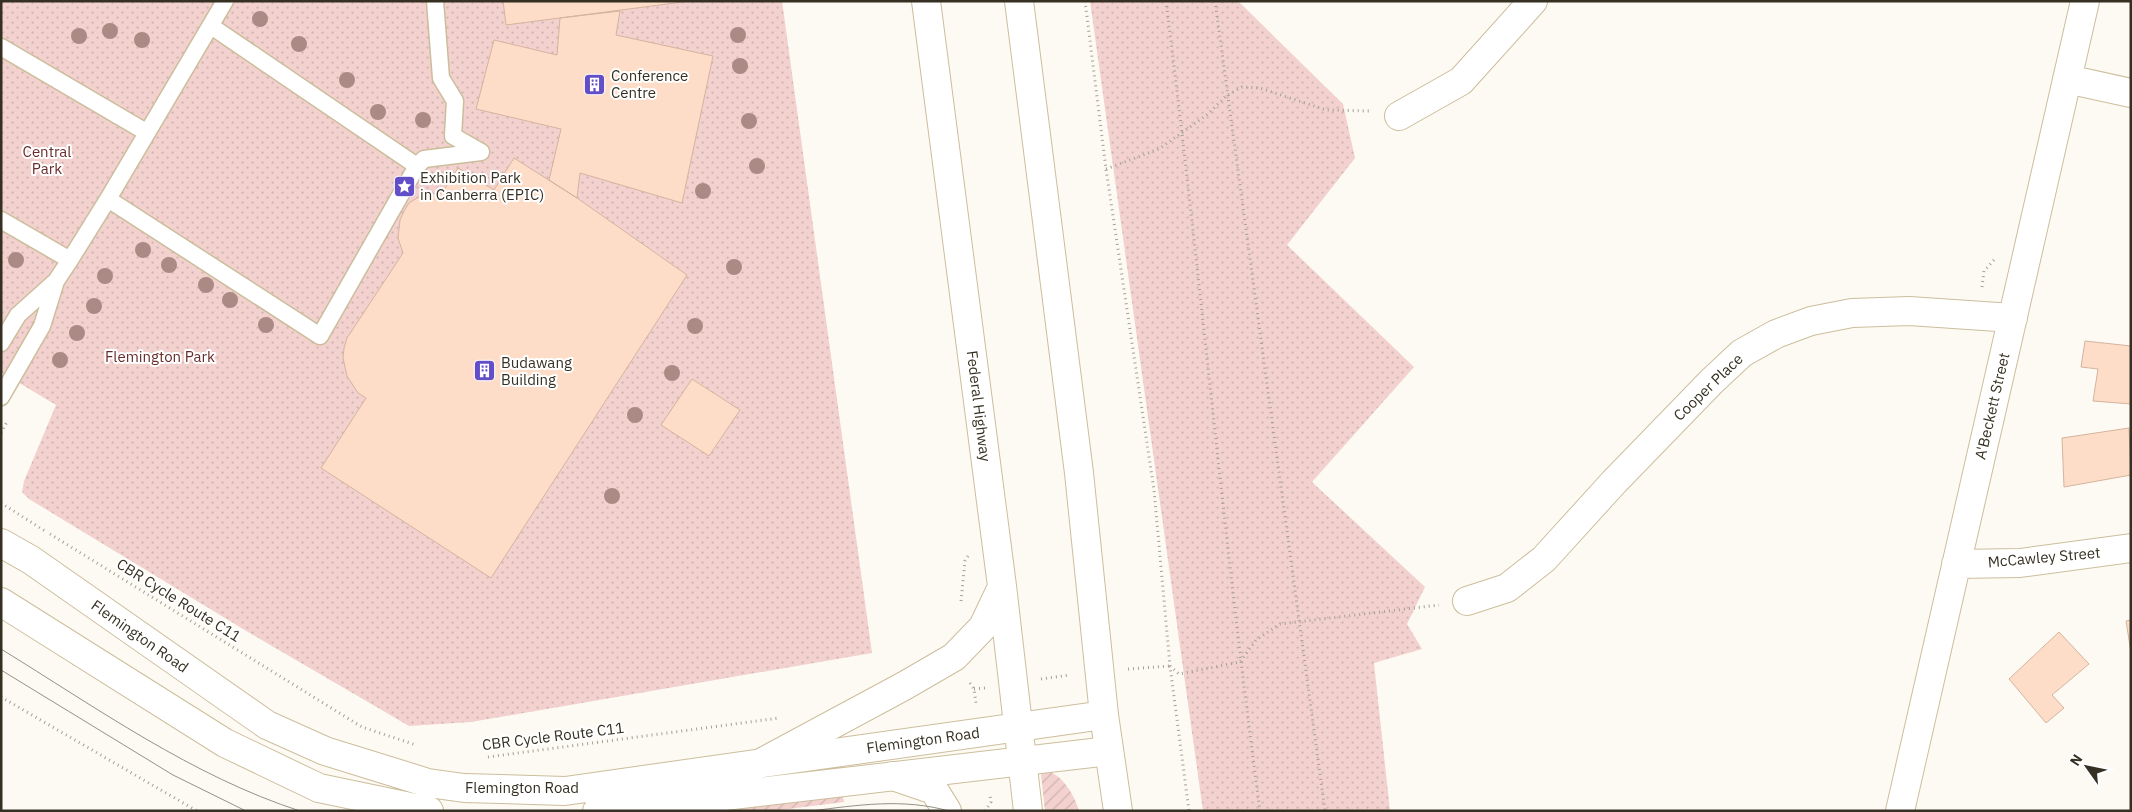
<svg xmlns="http://www.w3.org/2000/svg" width="2132" height="812" font-family="'IBM Plex Sans',sans-serif">
  <defs>
    <pattern id="grass-dots" width="8" height="8" patternUnits="userSpaceOnUse" patternTransform="scale(1.25)"><rect width="8" height="8" fill="#f2d1ce"/><path d="M2 2h.1M6 6h.1" fill="none" stroke="#d0b4b1" stroke-width="1.8" stroke-linecap="round"/></pattern>
    <pattern id="garden-furrows" width="10" height="10" patternUnits="userSpaceOnUse" patternTransform="scale(1.25)"><rect width="10" height="10" fill="#f2d1ce"/><path d="M-1 1l2-2M0 10L10 0M9 11l2-2" fill="none" stroke="#d0b4b1"/></pattern>
  </defs>
  <rect width="100%" height="100%" fill="#fdfaf3"/>
  <!-- grass -->
  <path fill="url(#grass-dots)" d="M1 1H782L872 653 471 722 409 726 253 635 29 499 22 492 24 481 56 405 1 372Z
    M1090 1H1238L1343 104 1355 158 1287 245 1414 367 1312 482 1425 587 1407 624 1422 649 1374 663 1390 811H1203Z"/>
  <!-- garden -->
  <path fill="url(#garden-furrows)" d="M1044 771C1061 771 1075 796 1079 811H1045L1041 775Z
    M842 790 844 802 772 811H682Z"/>
  <!-- building -->
  <path fill="#fdddc8" stroke="#d5b49e" d="M503 1H690L506 25Z
    M620 11 616 35 713 56 682 203 580 173 577 198 549 180 561 129 476 109 494 40 557 55 560 18Z
    M514 158 577 198 687 275 491 578 321 468 366 398 358 393 347 376 343 358 344 348 347 338 403 253 398 238 400 220 404 211 409 203 417 198 427 194 442 193 458 168 494 190Z
    M2085 341 2131 346V404L2093 401 2098 369 2081 367Z
    M692 379 740 410 709 456 661 425Z
    M2129 428 2131 475 2064 487 2062 438Z
    M2131 620V652L2126 621Z
    M2059 632 2089 664 2052 695 2064 708 2046 723 2009 679Z"/>
  <g fill="none" stroke-linecap="round" stroke-linejoin="round">
    <defs>
      <path id="lane" d="M211 26 417 166
        M1 47 146 132
        M108 199 320 336 417 166 424 159 481 152 453 136 455 101 441 78 435 1
        M1 220 70 260
        M1 343 18 315 56 281 70 260 108 199 225 1
        M1 397 42 326 56 281"/>
      <path id="street" d="M2067 79 2131 93
        M1399 116 1461 81 1533 1
        M1956 564 2020 563 2131 548
        M1467 601 1507 588 1544 559 1614 482 1712 381 1742 353 1776 334 1811 321 1852 313 1909 311 2013 318
        M1900 811 2085 1"/>
      <path id="secondary" d="M1 543 31 560 267 725 325 751 428 783 464 788 565 791 1104 715
        M1 602 225 743 319 788 429 811
        M597 811 1109 751"/>
      <path id="highway" d="M926 1 1002 586 1028 811
        M1019 1 1079 473 1104 715 1118 811
        M759 764 904 686 954 657 983 627 1002 587
        M893 776 934 790 947 811"/>
    </defs>
    <!-- lane casing -->
    <use href="#lane" stroke="#ccbe9c" stroke-width="19"/>
    <!-- street casing -->
    <use href="#street" stroke="#ccbe9c" stroke-width="30"/>
    <!-- secondary casing -->
    <use href="#secondary" stroke="#ccbe9c" stroke-width="30"/>
    <!-- highway casing -->
    <use href="#highway" stroke="#ccbe9c" stroke-width="30"/>
    <!-- path -->
    <path stroke="#a4a096" stroke-width="3" stroke-dasharray="1 4" stroke-linecap="butt" d="M1085 1 1106 169 1154 490 1170 666 1189 811
      M1166 1C1200 271 1224 542 1260 811
      M1215 1 1325 811
      M1106 169 1159 149 1208 114 1226 96 1242 87 1260 88 1326 110 1369 111
      M1982 287 1984 271 1994 260
      M1 433 8 420
      M1 503 45 531
      M50 534 362 727 416 745
      M961 601 965 561 968 556
      M1170 666 1179 674 1240 662 1256 640 1280 624 1439 605
      M1128 669 1170 666
      M1041 679 1070 675
      M970 683 974 689 976 703
      M974 689 985 688
      M1 697 197 811
      M488 757 779 718
      M985 811 991 802 990 795"/>
    <!-- lane -->
    <use href="#lane" stroke="#fff" stroke-width="16"/>
    <!-- street -->
    <use href="#street" stroke="#fff" stroke-width="28"/>
    <!-- secondary -->
    <use href="#secondary" stroke="#fff" stroke-width="28"/>
    <!-- highway -->
    <use href="#highway" stroke="#fff" stroke-width="28"/>
    <!-- tram -->
    <path stroke="#959187" stroke-width="1" d="M1 649C97 708 192 776 300 811
      M1 670 173 775 246 811
      M811 811C858 805 903 798 949 811"/>
  </g>
  <!-- trees -->
  <g fill="#ab8985">
    <circle cx="260" cy="19" r="8"/>
    <circle cx="110" cy="31" r="8"/>
    <circle cx="738" cy="35" r="8"/>
    <circle cx="79" cy="36" r="8"/>
    <circle cx="142" cy="40" r="8"/>
    <circle cx="299" cy="44" r="8"/>
    <circle cx="740" cy="66" r="8"/>
    <circle cx="347" cy="80" r="8"/>
    <circle cx="378" cy="112" r="8"/>
    <circle cx="423" cy="120" r="8"/>
    <circle cx="749" cy="121" r="8"/>
    <circle cx="757" cy="166" r="8"/>
    <circle cx="703" cy="191" r="8"/>
    <circle cx="143" cy="250" r="8"/>
    <circle cx="16" cy="260" r="8"/>
    <circle cx="169" cy="265" r="8"/>
    <circle cx="734" cy="267" r="8"/>
    <circle cx="105" cy="276" r="8"/>
    <circle cx="206" cy="285" r="8"/>
    <circle cx="230" cy="300" r="8"/>
    <circle cx="94" cy="306" r="8"/>
    <circle cx="266" cy="325" r="8"/>
    <circle cx="695" cy="326" r="8"/>
    <circle cx="77" cy="333" r="8"/>
    <circle cx="60" cy="360" r="8"/>
    <circle cx="672" cy="373" r="8"/>
    <circle cx="635" cy="415" r="8"/>
    <circle cx="612" cy="496" r="8"/>
  </g>
  <!-- icons -->
  <defs>
    <symbol id="building-square" viewBox="-11 -11 22 22"><rect x="-9" y="-9" width="18" height="18" rx="4" fill="#624fc8" stroke="#fff"/><path d="M-4-6H4V6H1V3H-1V6H-4ZM-2.5-4.3h1.7v1.8h-1.7ZM.8-4.3h1.7v1.8H.8ZM-2.5-1h1.7V.8h-1.7ZM.8-1h1.7V.8H.8Z" fill="#fff"/></symbol>
    <symbol id="sight-square" viewBox="-11 -11 22 22"><rect x="-9" y="-9" width="18" height="18" rx="4" fill="#624fc8" stroke="#fff"/><path d="M0-6L1.8-2.2L6-1.7L2.9 1.2L3.7 5.4L0 3.3L-3.7 5.4L-2.9 1.2L-6-1.7L-1.8-2.2Z" fill="#fff"/></symbol>
  </defs>
  <g fill-rule="evenodd">
    <use href="#building-square" x="582" y="72" width="25" height="25"/>
    <use href="#sight-square" x="392" y="174" width="25" height="25"/>
    <use href="#building-square" x="472" y="358" width="25" height="25"/>
  </g>
  <g text-anchor="middle" dominant-baseline="central" stroke-width="4" stroke-linejoin="round" paint-order="stroke">
    <!-- poi labels -->
    <g font-size="15" fill="#353022" stroke="#fff" text-anchor="start">
      <text x="611" y="75">Conference<tspan x="611" dy="17">Centre</tspan></text>
      <text x="420" y="177">Exhibition Park<tspan x="420" dy="17">in Canberra (EPIC)</tspan></text>
      <text x="501" y="362">Budawang<tspan x="501" dy="17">Building</tspan></text>
    </g>
    <!-- park labels -->
    <g font-size="15" fill="#682c2b" stroke="#fff">
      <text x="47" y="151">Central<tspan x="47" dy="17">Park</tspan></text>
      <text x="160" y="356">Flemington Park</text>
    </g>
    <!-- street labels -->
    <g font-size="15" fill="#353022" stroke="#fff">
      <text transform="translate(1708 387) rotate(-44)">Cooper Place</text>
      <text transform="translate(979 406) rotate(83)">Federal Highway</text>
      <text transform="translate(1992 406) rotate(-77)">A'Beckett Street</text>
      <text transform="translate(2044 557) rotate(-5)">McCawley Street</text>
      <text transform="translate(179 600) rotate(32)">CBR Cycle Route C11</text>
      <text transform="translate(140 636) rotate(35)">Flemington Road</text>
      <text transform="translate(553 736) rotate(-7)">CBR Cycle Route C11</text>
      <text transform="translate(923 740) rotate(-8)">Flemington Road</text>
      <text x="522" y="787">Flemington Road</text>
    </g>
  </g>
  <!-- border -->
  <rect width="2132" height="812" fill="none" stroke="#353022" stroke-width="5"/>
  <!-- north arrow -->
  <g transform="translate(2087 767) rotate(303)" stroke="#ffffff" stroke-width="4" paint-order="stroke">
  <path d="M0-4L9 19L0 12L-9 19Z" fill="#353022"/>
  <text y="-8" font-size="14" font-weight="bold" text-anchor="middle" fill="#353022">N</text>
  </g>
</svg>
